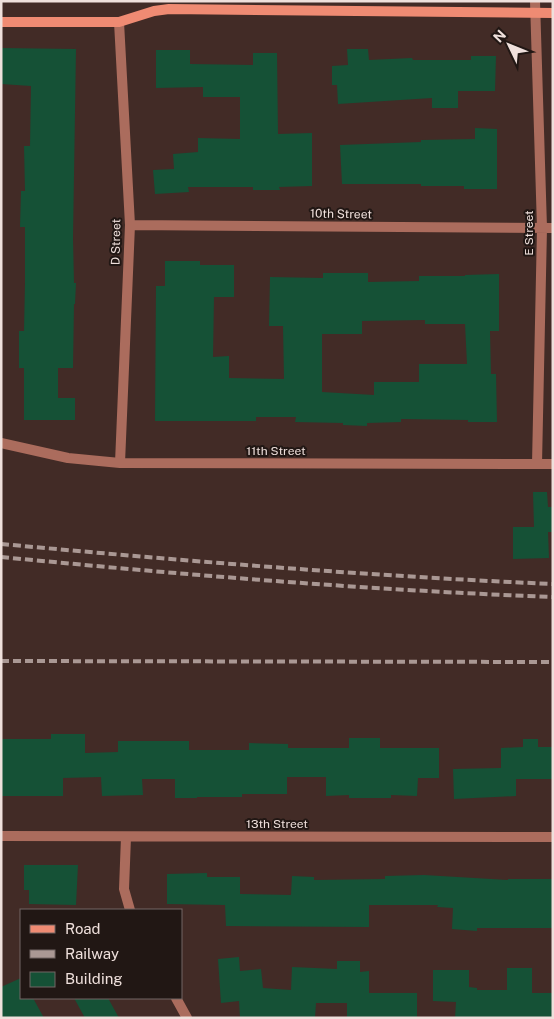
<svg xmlns="http://www.w3.org/2000/svg" width="554" height="1019" font-family="'Public Sans',sans-serif">
  <rect width="100%" height="100%" fill="#422b26"/>
  <!-- building -->
  <path fill="#155136" fill-rule="evenodd" d="M1 48 76 49 73 238 74 283H76L75 304H74L73 368H58V398H75V420H24V368H19V331H24L25 283V227H20L21 191H25L24 146H30L31 86 1 84Z
    M347 49H368L369 60 412 58 413 60H471V56H496L495 91H458V108H432V98L338 104 337 85H332V66L348 65Z
    M156 50H190V64L253 65V53H277L278 134 312 133V186L279 187 280 190H253V187H188L189 192 155 194 153 170 174 169 173 154 198 152V138L240 139V97H203V87L156 88Z
    M475 128 497 129V189H464V186H421V184H342L340 145 421 142V140L475 139Z
    M165 261H200V265H234V297H214L213 357 229 356V378L284 379 283 326H269L270 277 323 278V273H368V282L419 281V276H465V275L499 274V331H490L491 374H496L497 422H468V420L401 419V422L367 423V426L343 425V423L295 422 296 417H256V421H155L156 286H165ZM425 320V324H465L467 364H419V382H374V395L322 392V334H362V321Z
    M533 492H547L548 507H553V532H548L549 558 513 559V527H534Z
    M51 734H85V753L118 752V741H189V750H249V743L288 744V748H349V738H380V748H439V778H418L417 796 391 795V798H349V795L326 796V777H287V794H242V797H197V798H175V779H142L143 795 102 796 101 777 63 778V796H1V739H51Z
    M523 739H538V747H553V779H516V796L454 799 453 769 501 768V748L523 747Z
    M24 865H78L76 905 29 904V890H24Z
    M207 873V877H240V894L291 895 292 876 314 877V880L385 879V876L424 875 508 880V879H553V928H477V931L452 929 453 908 437 907 438 905H369V927L226 926 225 905 167 904V874Z
    M239 957 240 971 261 969 263 988 291 990 292 967 337 969V961H360V972L369 971V993H417V1018H347V1003H316L315 1018H240L239 1001 221 1003 218 959Z
    M507 968H532V993H553V1018H455L456 1002 433 1001V970H469V987L477 988V990H507Z
    M21 978V998H33L44 1018H1V987Z
    M74 998H108L119 1018H85Z"/>
  <g fill="none" stroke-linecap="round" stroke-linejoin="round">
    <!-- street -->
    <path stroke="#ab6c5d" stroke-width="10" d="M535 1 542 228 537 464
      M119 22 130 225 120 463
      M130 225 553 228
      M1 443 68 458 120 463 553 464
      M1 836 553 837
      M126 837 124 889 130 910
      M176 998 187 1018"/>
    <!-- secondary -->
    <path stroke="#ef8b73" stroke-width="10" d="M1 22H119L154 11 169 9 553 13"/>
    <!-- rail -->
    <path stroke="#aa9894" stroke-width="4" stroke-dasharray="8 4" stroke-linecap="butt" d="M1 544C185 561 368 576 553 584
      M1 557C185 575 368 590 553 597
      M1 661 553 662"/>
  </g>
  <g text-anchor="middle" dominant-baseline="central" stroke-width="4" stroke-linejoin="round" paint-order="stroke">
    <!-- street labels -->
    <g font-size="12" fill="#efe0dc" stroke="#211714">
      <text transform="translate(341 214) rotate(1)">10th Street</text>
      <text transform="translate(529 233) rotate(-90)">E Street</text>
      <text transform="translate(116 242) rotate(-89)">D Street</text>
      <text x="276" y="451">11th Street</text>
      <text x="277" y="824">13th Street</text>
    </g>
  </g>
  <!-- border -->
  <rect width="554" height="1019" fill="none" stroke="#efe0dc" stroke-width="5"/>
  <!-- legend -->
  <rect x="20" y="909" width="162" height="90" fill="#211714" stroke="#736764"/>
  <rect x="30" y="925" width="25" height="8" fill="#ef8b73" stroke="#736764"/>
  <text x="65" y="934" font-size="15" fill="#efe0dc">Road</text>
  <rect x="30" y="950" width="25" height="8" fill="#aa9894" stroke="#736764"/>
  <text x="65" y="959" font-size="15" fill="#efe0dc">Railway</text>
  <rect x="30" y="972" width="25" height="15" fill="#155136" stroke="#736764"/>
  <text x="65" y="984" font-size="15" fill="#efe0dc">Building</text>
  <!-- north arrow -->
  <g transform="translate(509 45) rotate(313)" stroke="#211714" stroke-width="4" paint-order="stroke">
  <path d="M0-4L9 19L0 12L-9 19Z" fill="#efe0dc"/>
  <text y="-8" font-size="14" font-weight="bold" text-anchor="middle" fill="#efe0dc">N</text>
  </g>
</svg>
